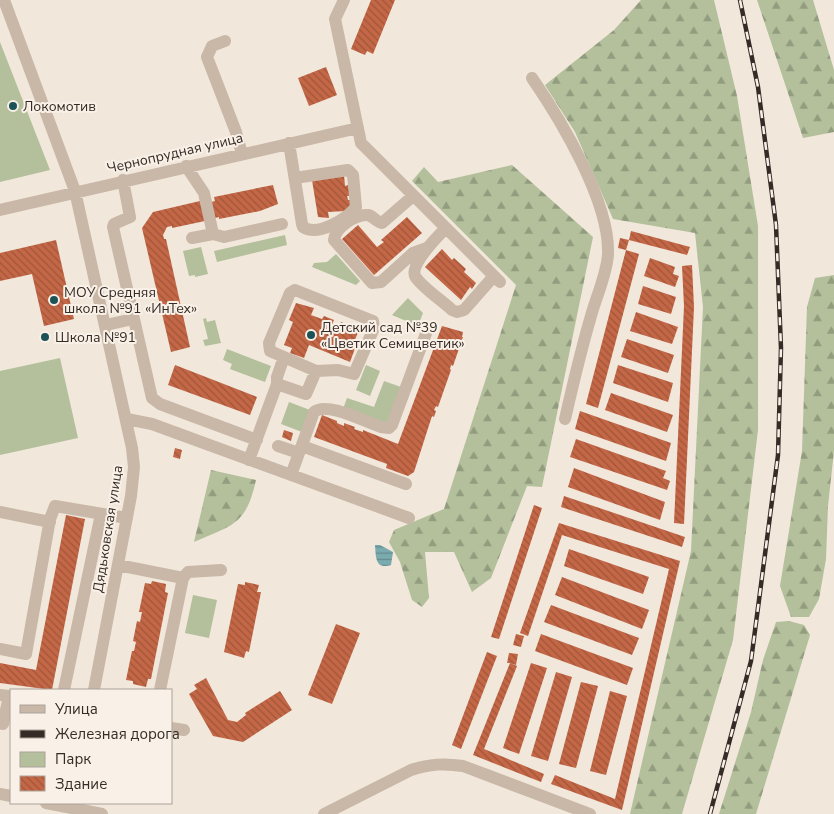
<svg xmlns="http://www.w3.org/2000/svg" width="834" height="814" font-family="'Nunito Sans',sans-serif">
  <defs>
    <pattern id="forest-firs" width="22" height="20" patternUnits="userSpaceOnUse" patternTransform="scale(1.25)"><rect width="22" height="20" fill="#b3c09b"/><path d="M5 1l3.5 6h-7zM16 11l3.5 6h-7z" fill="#929c7e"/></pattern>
    <pattern id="water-rules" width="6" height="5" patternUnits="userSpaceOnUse" patternTransform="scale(1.25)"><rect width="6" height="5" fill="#7aabae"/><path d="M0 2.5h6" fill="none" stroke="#658b8e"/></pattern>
    <pattern id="building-back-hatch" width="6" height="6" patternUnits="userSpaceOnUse" patternTransform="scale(1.25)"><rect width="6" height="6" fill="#c46746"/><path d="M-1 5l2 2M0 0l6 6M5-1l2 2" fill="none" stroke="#a0553a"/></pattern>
  </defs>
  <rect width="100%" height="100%" fill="#f1e7db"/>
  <!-- forest -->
  <path fill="url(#forest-firs)" d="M641 0H714L737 96 758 226V430L733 640 682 814H630L691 551 703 307 695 233 613 219 575 132 545 85 614 30Z
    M757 0H813L834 70V132L803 138Z
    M512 165 593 237 542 487 527 486 491 578 472 592 454 552H425L429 598 422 607 412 600 400 562 389 542 394 530 444 509 516 285 412 181 424 167 438 182Z
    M834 275V451L828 506 826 559 819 599 809 617H791L780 586 802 451 807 307 815 278Z
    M211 470 256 480C246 525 233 525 194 542Z
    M789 621 804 625 810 635 756 814H719L751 712 763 660 776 622Z"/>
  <!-- park -->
  <path fill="#b3c09b" d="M0 42 50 170 0 182Z
    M285 235 287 245 217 262 214 251Z
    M201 247 208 274 195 277V275L189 276 183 251Z
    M336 254 360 281 356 285 312 267 314 263 327 262Z
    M408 298 423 313 418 326 392 315Z
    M206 318 207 322 215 320 221 343 205 346 203 340 208 339 203 319Z
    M227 349 271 366 265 382 230 369 232 364 223 360Z
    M60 358 78 438 0 455V371Z
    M366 365 380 371 370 396 356 390Z
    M384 381 401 387 387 425 343 409 347 398 374 407Z
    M289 402 310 410 302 432 281 424Z
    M193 595 217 600 209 638 185 633Z"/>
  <!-- water -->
  <path fill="url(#water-rules)" d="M375 545H380L393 552 391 565C375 570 376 557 375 545Z"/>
  <!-- building -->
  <path fill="url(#building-back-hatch)" d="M371 0H395L373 54 367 51 365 55 351 49Z
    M326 67 337 95 309 106 298 78Z
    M344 175 345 186 348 185 350 196H347L348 200H351L352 206 346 211 328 212 329 218 318 217 312 180Z
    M273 185 278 204 260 211 219 219V217L215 218 211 202 215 201 214 197Z
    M200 201 205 221 172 228V226L167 227 163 235 164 239H166L190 347 171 352 142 228 153 212Z
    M407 217 422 233 374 275 342 239 358 225 377 247 384 242 381 240Z
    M631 231 690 247 687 255 629 240Z
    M620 238 629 240 626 250 618 248Z
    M56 240 74 319 44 326 32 274 0 281V253Z
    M442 249 452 260 454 258 466 269 464 272 476 283 472 289 470 287 461 300 425 267Z
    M626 250 639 254 598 408 586 404Z
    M650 258 675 267 673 274 679 276 675 287 644 276Z
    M692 265 694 307 684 524 674 523 684 306 682 266Z
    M643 286 676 297 671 314 638 304Z
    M296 303 314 308 311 315 322 319 324 316 334 320 332 325 339 328 341 322 359 330 354 342 357 343 350 362 309 345 304 358 290 353 292 348 284 345 293 322 289 320Z
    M636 312 678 327 672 344 630 331Z
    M442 326 463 332 462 337H463L453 366 451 365 450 369 451 370 438 407 436 406 434 410 436 411 434 417 432 416 414 472 408 476 386 468 387 464 314 437 322 415 337 421V423L344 426V423L355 427 354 429 363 432V430L398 444Z
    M627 339 674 355 668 373 621 357Z
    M175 365 257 397 250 415 168 385Z
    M618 365 673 383 668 402 613 383Z
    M611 393 673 415 667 432 605 410Z
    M580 411 671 443 666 461 575 429Z
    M284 430 293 433 291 441 282 437Z
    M576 439 666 471 663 478 670 481 667 490 570 457Z
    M175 448 182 450 180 459 173 457Z
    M574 468 665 502 660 520 568 487Z
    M564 496 685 537 682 547 561 507Z
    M534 505 542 508 499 639 491 637Z
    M66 515 85 519 52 690 0 683V663L36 670Z
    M559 523 680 561 622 810 551 784 555 775 615 799 669 569 562 535 528 636 520 633Z
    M569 549 649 577 643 594 564 566Z
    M562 577 649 610 642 629 555 595Z
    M152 581 166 584 165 592 168 593 151 679H148L146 687 133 684V681L126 680 132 651H134L136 642 133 641 137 621 140 622 142 612H139L145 583 151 584Z
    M245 582 259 585 257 592H261L249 652 246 651 244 658 224 652 238 584 245 585Z
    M551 605 639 638 632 655 544 622Z
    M336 624 360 633 332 704 308 695Z
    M516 634 524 636 521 647 513 645Z
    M541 634 633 668 627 685 535 651Z
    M487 652 497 656 461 749 452 745Z
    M509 653 518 654 516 665 510 663 517 666 484 749 544 774 541 782 473 755 510 663H507Z
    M531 663 547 668 519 754 503 748Z
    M556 672 572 677 548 761 531 756Z
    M206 678 228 720 237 722 246 715 245 713 280 691 292 710 243 742 213 736 189 694 197 689 194 685Z
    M581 682 598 686 576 768 559 764Z
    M610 691 627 696 606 775 590 771Z"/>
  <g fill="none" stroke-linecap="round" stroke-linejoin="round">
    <!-- minor -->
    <path stroke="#c9b7a7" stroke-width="12" d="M4 0 75 191 132 448 134 467 131 496 94 690
      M344 0 335 19 361 143 500 282
      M225 41 212 46 207 57 236 132 242 154
      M532 78C561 120 610 202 608 254 607 274 596 297 591 316 581 350 573 384 565 419
      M289 143 302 224 303 227C318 237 346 219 356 207L353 175 348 170 295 178
      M186 166 204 193 213 234 224 237 282 224
      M123 180 130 217 114 224 113 227 152 398 160 404 257 440
      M413 196 382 223C376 222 373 216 368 215 355 214 335 228 334 240L372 283 381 282 413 253 427 248
      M0 210 358 128
      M446 228C438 236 410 264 415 276 420 286 444 302 452 310L457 312 464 310 494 276
      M192 238 213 234
      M295 290 373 321 374 328 354 374 338 370 316 371 270 351 269 343 290 293Z
      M106 325 133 319
      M277 384 306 394 316 371
      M127 419 152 424 409 518
      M278 446 299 453
      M302 446 406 484
      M249 460 277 384V377L284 357
      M291 475 314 412C327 401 365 422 381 427L389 428 392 425 428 328
      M0 512 50 522
      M118 565 183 578 160 690
      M183 578 188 572 221 570
      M0 649 26 654 50 519 55 506 127 518
      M64 690 101 514
      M0 695 9 696 3 724
      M171 728 184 730
      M0 794 11 796
      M46 803 102 814
      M324 814 411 770C430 764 444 763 463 766L590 814"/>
    <defs>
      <path id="rail" d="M710 814 751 661 778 455 781 348 776 225 758 87 740 0"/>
    </defs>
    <!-- rail casing -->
    <use href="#rail" stroke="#362c27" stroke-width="4.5"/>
    <!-- rail -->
    <use href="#rail" stroke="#f9f1e7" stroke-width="2.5" stroke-dasharray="8" stroke-linecap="butt"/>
  </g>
  <!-- markers -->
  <g fill="#1d5257" stroke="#f9f1e7" stroke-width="2">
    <circle cx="13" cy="106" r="5"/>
    <circle cx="54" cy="300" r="5"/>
    <circle cx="311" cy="335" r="5"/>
    <circle cx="45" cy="337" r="5"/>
  </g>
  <g text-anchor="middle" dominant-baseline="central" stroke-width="4" stroke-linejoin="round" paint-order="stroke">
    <!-- poi labels -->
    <g font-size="14" fill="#362c27" stroke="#f9f1e7" text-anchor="start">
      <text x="23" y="106">Локомотив</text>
      <text x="64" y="292">МОУ Средняя<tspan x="64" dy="16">школа №91 «ИнТех»</tspan></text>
      <text x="321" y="327">Детский сад №39<tspan x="321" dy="16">«Цветик Семицветик»</tspan></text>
      <text x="55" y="337">Школа №91</text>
    </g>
    <!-- street labels -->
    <g font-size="14" fill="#362c27" stroke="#f9f1e7">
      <text transform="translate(175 153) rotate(-13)">Чернопрудная улица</text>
      <text transform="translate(108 529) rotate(-81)">Дядьковская улица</text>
    </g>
  </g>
  <!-- legend -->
  <rect x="10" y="689" width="162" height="115" fill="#f9f1e7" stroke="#aba29a"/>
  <rect x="20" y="705" width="25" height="8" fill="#c9b7a7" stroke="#aba29a"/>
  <text x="55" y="714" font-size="15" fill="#362c27">Улица</text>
  <rect x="20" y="730" width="25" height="8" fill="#362c27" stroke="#aba29a"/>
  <text x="55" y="739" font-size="15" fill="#362c27">Железная дорога</text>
  <rect x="20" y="752" width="25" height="15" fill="#b3c09b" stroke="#aba29a"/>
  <text x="55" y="764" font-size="15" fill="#362c27">Парк</text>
  <rect x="20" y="776" width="25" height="15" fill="url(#building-back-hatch)" stroke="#aba29a"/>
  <text x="55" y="789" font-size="15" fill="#362c27">Здание</text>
</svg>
